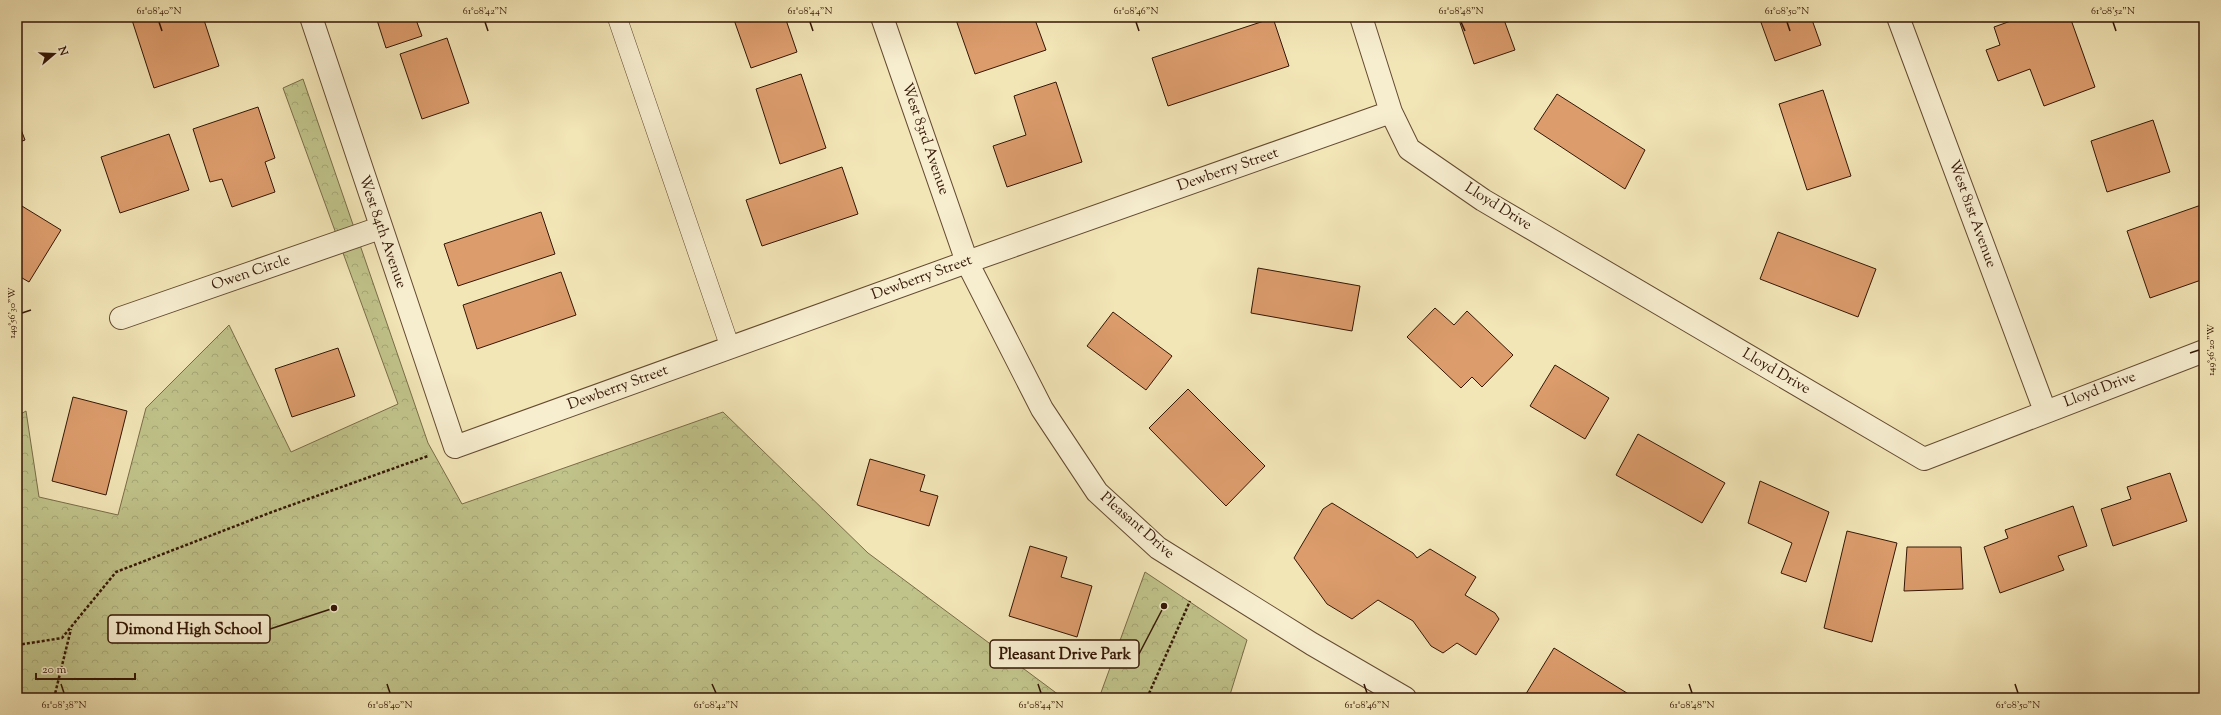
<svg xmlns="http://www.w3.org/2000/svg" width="2221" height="715" font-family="'Sorts Mill Goudy',serif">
  <defs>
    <pattern id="forest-crowns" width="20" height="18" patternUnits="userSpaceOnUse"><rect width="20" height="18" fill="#c0c38a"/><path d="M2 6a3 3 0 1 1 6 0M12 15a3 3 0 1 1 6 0" fill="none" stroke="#a6a776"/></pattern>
  </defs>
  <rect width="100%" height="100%" fill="#f2e5b6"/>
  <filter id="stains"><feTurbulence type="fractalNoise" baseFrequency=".005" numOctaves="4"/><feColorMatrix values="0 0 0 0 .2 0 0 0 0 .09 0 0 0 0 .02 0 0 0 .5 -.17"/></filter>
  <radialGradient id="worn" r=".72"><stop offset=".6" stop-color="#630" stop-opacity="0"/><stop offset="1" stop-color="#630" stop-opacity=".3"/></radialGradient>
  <!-- forest -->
  <path fill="url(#forest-crowns)" stroke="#7a6c48" d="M303 79 428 443 462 504 723 412 868 553 1063 698H17V416L26 411 39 497 118 515 146 408 229 325 291 452 398 404 283 88Z
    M1145 572 1247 640 1229 698H1099Z"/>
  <!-- building -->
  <path fill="#dc9c6c" stroke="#341605" d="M131 17H203L219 66 154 88Z
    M376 17H415L422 36 386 48Z
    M733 17H785L797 52 751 68Z
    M955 17H1034L1046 50 975 74Z
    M1458 17H1503L1515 50 1474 64Z
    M1759 17H1811L1821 45 1775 61Z
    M2022 17H2070L2095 87 2044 106 2030 69 1998 81 1986 50 2000 45 1994 27Z
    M1273 18 1289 66 1168 106 1152 58Z
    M447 38 469 103 422 119 400 54Z
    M801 74 826 148 780 164 756 89Z
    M1056 82 1082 162 1007 187 993 146 1026 135 1014 96Z
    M1823 90 1851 176 1807 190 1779 104Z
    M1557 94 1645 150 1625 189 1534 129Z
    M258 107 275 158 265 162 275 192 232 207 222 179 210 182 193 129Z
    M17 119 25 140 17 143Z
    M2153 120 2170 172 2107 192 2091 141Z
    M169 134 189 190 120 213 101 157Z
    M842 167 858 214 762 246 746 200Z
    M17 203 61 230 29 282 17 275Z
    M2204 204V279L2150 298 2127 231Z
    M541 212 555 254 458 286 444 244Z
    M1778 232 1876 269 1858 317 1760 279Z
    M1258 268 1360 286 1352 331 1251 313Z
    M561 272 576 315 477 349 463 305Z
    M1435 308 1454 325 1467 311 1513 355 1482 387 1472 377 1461 388 1407 337Z
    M1113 312 1172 356 1146 390 1087 346Z
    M338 348 355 396 292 417 275 369Z
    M1555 365 1609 398 1585 439 1530 406Z
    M1188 389 1265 466 1226 506 1149 428Z
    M73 397 127 411 106 495 52 481Z
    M1638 434 1725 483 1702 523 1616 475Z
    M870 459 925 475 920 491 938 496 929 526 857 505Z
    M2170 473 2187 521 2113 546 2101 509 2131 499 2127 487Z
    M1760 481 1829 512 1806 582 1781 573 1792 543 1748 523Z
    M1332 503 1413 553 1417 558 1430 549 1476 577 1465 595 1495 613 1499 619 1476 655 1457 643 1443 653 1431 646 1413 621 1378 600 1352 619 1327 604 1294 558 1323 509Z
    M2073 506 2087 546 2058 556 2064 570 2000 593 1984 547 2008 538 2005 530Z
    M1847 531 1897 543 1872 642 1824 628Z
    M1030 546 1067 557 1061 577 1092 586 1077 637 1009 616Z
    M1907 547H1961L1963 589 1904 591Z
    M1554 648 1635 698H1526L1524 697Z"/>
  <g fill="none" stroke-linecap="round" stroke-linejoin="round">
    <defs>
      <path id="service" d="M617 17 730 347"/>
      <path id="minor" d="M311 17 455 447 967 262 1391 112
        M882 17 967 262 1042 409 1097 492 1158 548 1312 644 1405 698
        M1361 17 1391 112 1409 149 1483 200 1924 459 2204 351
        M1898 17 2045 411
        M121 318 380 228"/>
    </defs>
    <!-- service casing -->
    <use href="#service" stroke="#644a31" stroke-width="20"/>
    <!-- minor casing -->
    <use href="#minor" stroke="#644a31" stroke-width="24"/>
    <!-- path -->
    <path stroke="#341605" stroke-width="2.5" stroke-dasharray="3 2" stroke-linecap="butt" d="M17 645 62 638 116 572 272 512 428 456
      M54 698 71 629
      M1147 698 1190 601"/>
    <!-- service -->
    <use href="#service" stroke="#f7eed0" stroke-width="19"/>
    <!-- minor -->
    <use href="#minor" stroke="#f7eed0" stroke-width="22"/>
  </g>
  <!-- ticks -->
  <path fill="none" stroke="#341605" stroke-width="1.5" d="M159 22 162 31M485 22 488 31M810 22 813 31M1136 22 1139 31M1461 22 1465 31M1787 22 1790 31M2113 22 2116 31M22 313 31 310M2190 353 2199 350M61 684 64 693M387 684 390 693M712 684 716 693M1038 684 1041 693M1364 684 1367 693M1689 684 1692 693M2015 684 2018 693"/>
  <g text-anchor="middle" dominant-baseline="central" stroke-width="3" stroke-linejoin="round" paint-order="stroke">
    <!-- street labels -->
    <g font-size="15" fill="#341605" stroke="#f7eed0">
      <text transform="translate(925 139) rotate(71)">West 83rd Avenue</text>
      <text transform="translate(1228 170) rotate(-19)">Dewberry Street</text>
      <text transform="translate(1498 207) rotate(32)">Lloyd Drive</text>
      <text transform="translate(1972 214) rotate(70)">West 81st Avenue</text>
      <text transform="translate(382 232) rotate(71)">West 84th Avenue</text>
      <text transform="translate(251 273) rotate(-19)">Owen Circle</text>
      <text transform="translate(922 278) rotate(-20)">Dewberry Street</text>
      <text transform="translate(1776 372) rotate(30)">Lloyd Drive</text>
      <text transform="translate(618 388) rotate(-20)">Dewberry Street</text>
      <text transform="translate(2100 390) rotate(-21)">Lloyd Drive</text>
      <text transform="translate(1137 526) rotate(41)">Pleasant Drive</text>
    </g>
  </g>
  <!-- callouts -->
  <path fill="none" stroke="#341605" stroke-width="1.5" d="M334 608L270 629M1164 606L1139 654"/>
  <g fill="#341605" stroke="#f7eed0" stroke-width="1.5">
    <circle cx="334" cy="608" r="4"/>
    <circle cx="1164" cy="606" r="4"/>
  </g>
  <g fill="#f7eed0" stroke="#341605" stroke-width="1.5">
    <rect x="108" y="615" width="162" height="28" rx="4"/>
    <rect x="990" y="640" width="149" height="28" rx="4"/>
  </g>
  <g font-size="16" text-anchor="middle" font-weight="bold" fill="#341605">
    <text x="189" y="634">Dimond High School</text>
    <text x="1065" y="659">Pleasant Drive Park</text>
  </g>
  <!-- margin -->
  <rect width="2221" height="715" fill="none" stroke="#f2e5b6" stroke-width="44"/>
  <!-- north arrow -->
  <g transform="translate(54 54) rotate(71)" stroke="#f7eed0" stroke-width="3" paint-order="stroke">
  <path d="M0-3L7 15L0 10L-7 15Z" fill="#341605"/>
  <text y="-6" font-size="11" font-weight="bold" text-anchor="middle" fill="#341605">N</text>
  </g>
  <!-- scale -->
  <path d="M36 673v6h99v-6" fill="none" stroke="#341605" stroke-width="2"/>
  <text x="42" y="673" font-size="12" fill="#341605" stroke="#f7eed0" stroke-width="3" paint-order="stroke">20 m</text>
  <rect x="22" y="22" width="2177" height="671" fill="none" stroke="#341605" stroke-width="1.5"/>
  <g font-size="10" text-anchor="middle" fill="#341605">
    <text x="159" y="14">61°08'40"N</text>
    <text x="485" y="14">61°08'42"N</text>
    <text x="810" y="14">61°08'44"N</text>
    <text x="1136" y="14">61°08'46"N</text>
    <text x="1461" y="14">61°08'48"N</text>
    <text x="1787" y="14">61°08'50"N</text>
    <text x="2113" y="14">61°08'52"N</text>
    <text transform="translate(11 313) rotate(-90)" y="4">149°56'30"W</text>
    <text transform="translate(2210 350) rotate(-90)" y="4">149°56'20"W</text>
    <text x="64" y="708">61°08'38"N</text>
    <text x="390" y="708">61°08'40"N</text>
    <text x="716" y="708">61°08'42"N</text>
    <text x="1041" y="708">61°08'44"N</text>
    <text x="1367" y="708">61°08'46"N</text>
    <text x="1692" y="708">61°08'48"N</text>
    <text x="2018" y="708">61°08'50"N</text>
  </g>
  <rect width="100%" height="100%" filter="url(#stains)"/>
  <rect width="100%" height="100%" fill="url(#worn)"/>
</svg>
